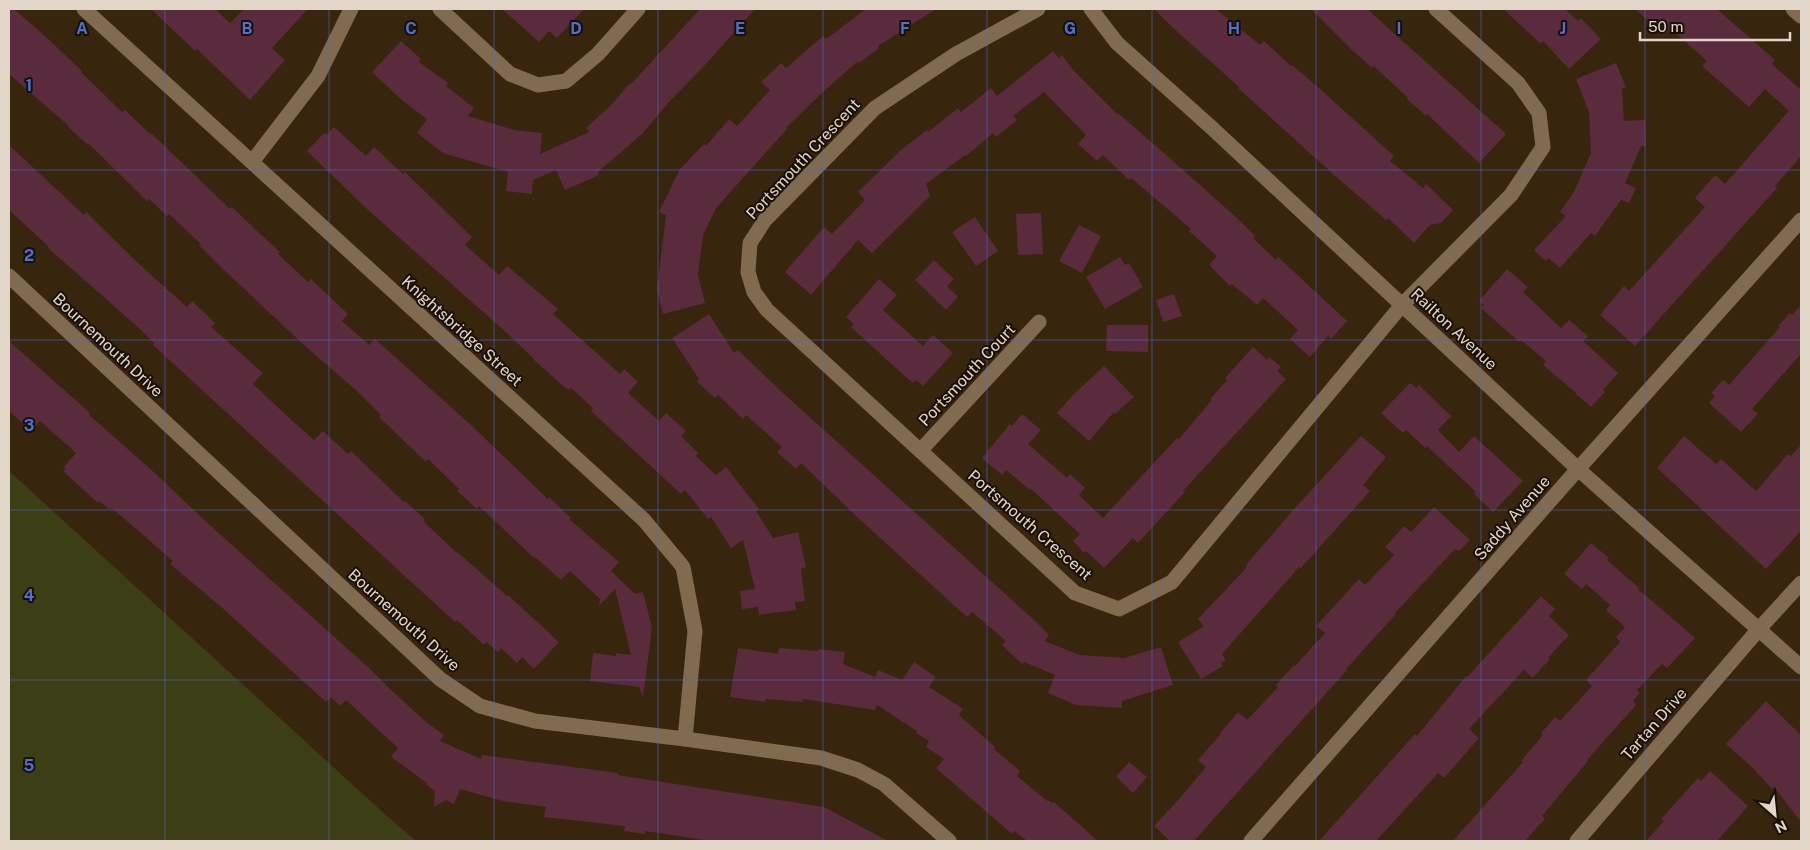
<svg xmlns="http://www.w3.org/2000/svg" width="1810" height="850" font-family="'Public Sans',sans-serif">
  <rect width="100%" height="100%" fill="#38250d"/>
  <!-- green -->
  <path fill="#3c3f15" d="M9 471 387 816 416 841H9Z"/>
  <!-- building -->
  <path fill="#592b3c" d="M9 9H14L45 36 82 71 81 72 122 112 125 110 150 134 151 133 230 209 232 207 257 231 280 252 278 254 308 282 311 279 348 314 342 321 369 345 375 339 471 425 548 499 549 497 571 518 569 519 619 562 611 571 635 594 643 592 652 628 643 697 639 687 590 681 593 653 616 656V653L631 655 615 589 599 606 600 599 570 571 561 580 535 557 534 558 479 506 477 509 457 491 459 489 428 459 426 462 407 444 379 417 381 415 357 391 304 345 224 270 199 245 201 244 169 214 167 216 149 199 147 201 88 143 87 144 68 127 69 126 9 74Z
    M151 9H215L230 23 244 9H308L272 48 285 60 250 100 197 49 195 51Z
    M502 9H584L557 38 549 31 539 42Z
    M700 9H755L706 64 667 104 643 133 598 172 599 175 565 190 556 170 533 180 532 194 506 191 508 172 443 153 417 133 427 119 403 101 372 72 401 41 421 59 419 62 448 83 446 86 474 108 468 116 514 130 542 133 540 154 589 132 586 128 610 106 630 83 631 84Z
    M866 9H936L878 46 879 48 859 63 858 61 825 90 786 128 787 129 716 208 703 235 698 275 705 303 663 314 657 290 666 215 659 212 680 169 704 144 706 146 729 119 737 126 770 90 761 82 781 63 786 68 823 36 826 39Z
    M1154 9H1216L1260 45 1264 41 1291 66 1292 65 1319 88 1394 156 1390 161 1423 188 1426 184 1453 210 1441 223 1430 225 1414 243 1388 218 1386 220 1332 173 1238 88 1239 87 1171 26Z
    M1311 9H1367L1506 134 1479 163 1427 114 1426 116 1407 99 1408 98 1374 66 1372 68 1353 51Z
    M1503 9H1565L1578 21 1581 18 1601 39 1569 69 1543 41 1541 44Z
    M1635 9H1717L1775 60 1772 64 1801 90V156L1775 186 1777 188 1635 346 1600 315 1624 286 1629 291 1705 207 1695 198 1715 175 1725 184 1789 111 1765 89 1749 107 1702 66 1707 61 1670 28 1664 35Z
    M1053 51 1059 58 1062 55 1072 69 1118 115 1119 114 1164 153 1237 218 1255 236 1253 238 1276 260 1278 257 1347 321 1331 339 1328 336 1310 357 1290 339 1298 330 1263 298 1257 305 1232 284 1230 286 1209 265 1217 256 1189 231 1191 229 1131 178 1129 180 1103 155 1097 161 1078 144 1086 135 1044 92 1013 116 1017 120 996 137 993 133 966 156 965 155 926 184 930 196 872 253 858 240 811 295 785 272 824 227 832 234 865 200 858 192 901 150 927 130 928 132 958 108 961 112 991 88 997 96Z
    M1616 63 1626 87 1622 89 1624 121 1645 120 1646 146H1641L1625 183 1636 188 1629 203 1621 200 1595 236 1591 233 1560 268 1548 258 1546 261 1534 250 1566 216 1560 212 1574 192 1591 153 1589 112 1576 79Z
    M334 127 366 156 374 147 403 174 405 172 472 237 465 245 499 275 507 266 558 309 553 314 620 374 624 369 638 382 628 393 659 421 666 413 686 431 681 436 698 453 696 456 716 475 726 467 759 509 756 511 773 538 798 532 806 567 801 569 805 601 795 602 796 610 759 615 758 607 742 609 740 591 755 589 743 540 731 548 711 517 708 519 685 490 681 494 591 411 593 408 571 388 568 390 534 360V359L509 335 367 209 307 151 324 133 326 135Z
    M9 145 84 215 86 212 139 264 187 307 192 301 215 323 211 327 263 373 253 384 285 414 314 440 323 431 348 454 351 451 404 502 405 501 425 519 423 521 456 552 462 556 507 596 508 595 559 642 534 669 522 657 517 663 501 648 498 652 486 642 484 645 457 620 455 622 153 345 154 343 140 329 48 248 49 247 9 210Z
    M1041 213 1043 254 1018 255 1016 214Z
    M975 217 998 251 976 266 952 232Z
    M1079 225 1101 236 1082 273 1059 261Z
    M1120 257 1125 265 1129 263 1143 287 1105 309 1086 277Z
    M934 260 954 279 947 286 958 297 946 310 915 280Z
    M1507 269 1528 287 1523 292 1561 328 1569 320 1588 336 1583 341 1618 373 1603 390 1605 392 1591 407 1576 394V393L1543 365 1546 361 1521 340 1519 342 1481 308 1484 305 1479 301Z
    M879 279 897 295 883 310 923 346 933 335 953 353 923 386 916 380 913 383 888 361 851 327 854 324 846 317Z
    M1174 294 1182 316 1163 322 1156 300Z
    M1801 305V354L1752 409 1758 414 1741 432 1709 403 1715 396 1711 393 1723 380 1729 385 1780 327 1778 326 1790 313 1792 315Z
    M709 314 734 353 738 350 783 393 1033 619 1049 635 1044 641 1080 655 1124 658 1161 647 1173 685 1122 701V708L1076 705 1048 693 1055 675 1024 662 1022 664 1002 645 1006 641 972 612 967 617 856 516 801 463 796 469 777 452 782 447 746 415 743 419 718 395 715 398 697 382 699 379 672 338Z
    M1107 325H1148V352L1106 351Z
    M9 341 90 413 89 415 155 473 203 519 369 668 389 688 426 722 444 735 440 741 481 759 482 755 618 773V775L824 807 888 841H711L645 831V834L624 831 625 826 544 817 546 807 503 801 460 789 454 804 446 800 434 807 435 791 427 785V783L391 757 398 748 346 700 340 706 331 697 326 702 220 606 170 564 173 561 112 508 110 510 99 501 98 503 63 471 66 469 64 467 76 453 40 421 31 431 9 411Z
    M1253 347 1267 360 1269 357 1281 367 1277 371 1286 379 1183 491 1185 492 1138 543 1133 538 1104 568 1086 551 1084 553 1073 541 1080 534 1031 489 1030 490 1006 470 1002 475 982 458 1010 424 1012 426 1022 414 1041 430 1028 444 1067 478 1070 474 1085 488 1079 495 1103 518 1177 438 1179 439 1212 400 1210 399 1227 380 1225 378Z
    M1104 366 1134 397 1115 414 1114 412 1089 441 1057 413 1072 396Z
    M1410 383 1416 388 1419 385 1451 416 1438 430 1459 452 1474 436 1523 481 1493 512 1474 494 1476 492 1427 446 1425 448 1406 430 1403 433 1381 413Z
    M1361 436 1386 457 1363 485 1370 491 1301 568 1299 567 1222 654 1226 660 1221 663 1223 666 1201 679 1178 642 1204 626 1198 619 1247 567 1246 565 1294 509Z
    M1684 436 1716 464 1721 459 1756 491 1788 454 1791 456 1801 445V531L1766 569 1657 468Z
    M1434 507 1470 540 1459 551 1455 549 1395 613 1396 614 1346 669 1347 670 1194 841H1170L1154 826 1180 798 1206 767 1198 760 1221 734 1220 733 1238 712 1247 720 1278 687 1276 685 1294 665 1295 666 1325 633 1316 626 1359 579 1365 585 1394 555 1385 547 1404 526 1411 532Z
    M1591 543 1609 558 1607 560 1639 588 1638 589 1695 638 1667 668 1662 664 1637 690 1640 693 1633 701 1636 705 1587 760 1588 761 1542 816 1545 819 1525 841H1453L1523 762 1521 761 1543 735 1541 733 1555 717 1560 721 1592 686 1586 680 1620 642 1616 637 1625 627 1606 610 1610 605 1586 584 1582 589 1564 574Z
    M1541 596 1555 609 1549 616 1569 635 1548 658 1550 659 1533 678 1524 670 1469 729 1479 738 1444 778 1438 773 1376 841H1319L1415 734 1417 736 1466 676 1467 677Z
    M738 648 778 654 779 648 818 651V649L845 652 843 664 875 677 878 670 902 680 914 662 936 677 929 687 963 709 959 715 995 747 994 749 1020 771 1017 776 1047 801 1048 800 1052 803 1054 802 1098 841H1027L1014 831 1012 834 936 768 944 759 926 747 929 741 916 733 917 731 877 705 875 710 803 699V702L766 699 765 702 730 697Z
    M1766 701 1801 735V822L1774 787 1772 789 1753 768 1726 744Z
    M1129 762 1147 777 1133 793 1116 777Z
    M1710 771 1748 806 1717 841H1646L1664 821 1661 819 1698 778 1701 781Z"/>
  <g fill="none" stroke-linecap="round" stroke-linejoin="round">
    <!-- street -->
    <path stroke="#806a50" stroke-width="15" d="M84 9 644 520 683 567 695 631 685 739
      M440 9 510 74 538 85 566 81 598 54 638 9
      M1038 9 956 54 875 108 765 220 750 243 748 272 754 292 767 310 1075 593 1119 609 1172 582 1402 305 1511 195 1543 147 1539 113 1518 83 1436 9
      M1793 9 1801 16
      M252 162 318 76 351 9
      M920 451 1039 322
      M1578 469 1801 220
      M1759 629 1801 583"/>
    <!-- secondary -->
    <path stroke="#806a50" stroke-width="15" d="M1091 9 1117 43 1212 128 1578 469 1801 667
      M9 276 440 679 480 706 535 721 685 739 821 758 858 770 884 784 949 841
      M1251 841 1578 469
      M1577 841 1759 629"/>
  </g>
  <!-- grid -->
  <path fill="none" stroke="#4e70d4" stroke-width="1" stroke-opacity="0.55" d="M165 9V841M329 9V841M494 9V841M658 9V841M823 9V841M987 9V841M1152 9V841M1316 9V841M1481 9V841M1645 9V841M9 170H1801M9 340H1801M9 510H1801M9 680H1801"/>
  <g text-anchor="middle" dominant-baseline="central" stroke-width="4" stroke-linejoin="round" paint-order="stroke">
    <!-- street labels -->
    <g font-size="16" fill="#e2d6c8" stroke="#181006">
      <text transform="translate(803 159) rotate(-47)">Portsmouth Crescent</text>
      <text transform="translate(1454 329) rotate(43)">Railton Avenue</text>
      <text transform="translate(462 331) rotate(42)">Knightsbridge Street</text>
      <text transform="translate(108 345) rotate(43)">Bournemouth Drive</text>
      <text transform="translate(967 375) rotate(-47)">Portsmouth Court</text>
      <text transform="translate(1512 518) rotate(-49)">Saddy Avenue</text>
      <text transform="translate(1030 525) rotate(41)">Portsmouth Crescent</text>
      <text transform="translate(404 620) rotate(42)">Bournemouth Drive</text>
      <text transform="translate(1654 724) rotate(-49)">Tartan Drive</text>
    </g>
  </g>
  <g font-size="16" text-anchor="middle" font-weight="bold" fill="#4e70d4" stroke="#181006" stroke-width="4" stroke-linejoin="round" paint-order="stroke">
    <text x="82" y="34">A</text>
    <text x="247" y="34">B</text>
    <text x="411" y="34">C</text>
    <text x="576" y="34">D</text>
    <text x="740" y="34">E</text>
    <text x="905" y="34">F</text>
    <text x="1070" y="34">G</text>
    <text x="1234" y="34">H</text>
    <text x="1399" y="34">I</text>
    <text x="1563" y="34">J</text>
    <text x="29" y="91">1</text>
    <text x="29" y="261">2</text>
    <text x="29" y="431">3</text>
    <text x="29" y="601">4</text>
    <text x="29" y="771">5</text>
  </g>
  <!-- border -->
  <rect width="1810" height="850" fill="none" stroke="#e2d6c8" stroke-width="20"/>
  <!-- north arrow -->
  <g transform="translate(1775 815) rotate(153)" stroke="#181006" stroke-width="4" paint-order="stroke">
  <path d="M0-4L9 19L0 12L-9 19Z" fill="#e2d6c8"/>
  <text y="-8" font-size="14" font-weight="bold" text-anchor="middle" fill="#e2d6c8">N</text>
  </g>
  <!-- scale -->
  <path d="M1640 32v8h150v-8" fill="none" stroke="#e2d6c8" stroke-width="2.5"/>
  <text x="1648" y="32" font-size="15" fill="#e2d6c8" stroke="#181006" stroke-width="4" paint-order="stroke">50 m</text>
</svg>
